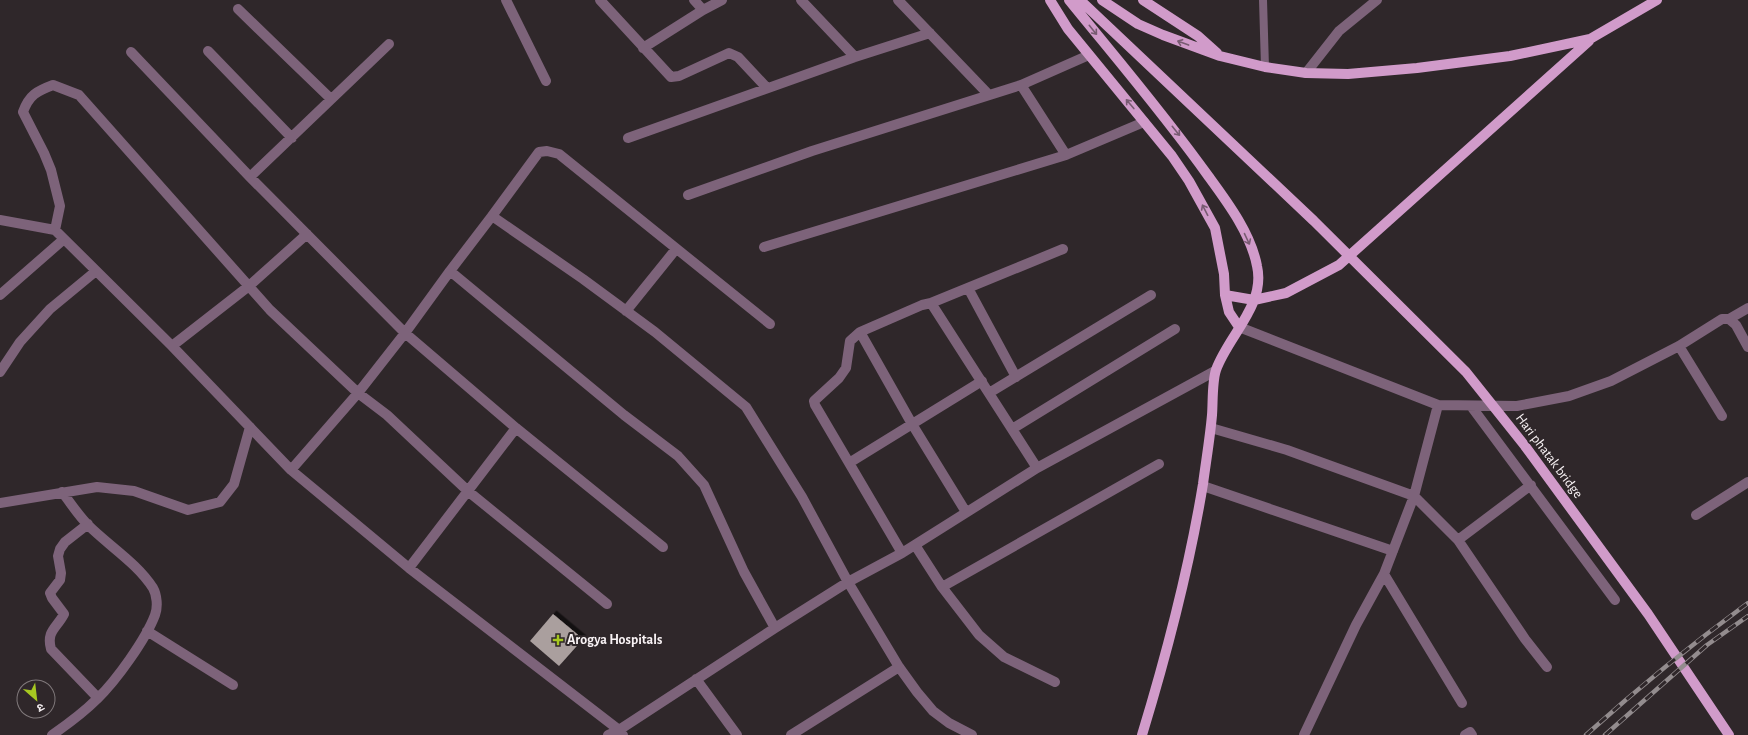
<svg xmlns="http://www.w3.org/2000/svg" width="1748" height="735" font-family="'Alegreya Sans','Noto Sans Devanagari',sans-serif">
  <defs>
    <filter id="shadow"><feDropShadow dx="3.5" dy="-3.5" stdDeviation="0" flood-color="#0009"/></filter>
  </defs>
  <rect width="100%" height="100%" fill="#2f272a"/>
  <!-- building -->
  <path fill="#aa9f9e" filter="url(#shadow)" d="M553 614 583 639 559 666 530 641Z"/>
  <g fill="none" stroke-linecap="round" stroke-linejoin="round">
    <!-- service -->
    <path stroke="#7d637a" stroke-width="8" d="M1263 0 1265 67"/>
    <!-- minor -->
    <path stroke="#7d637a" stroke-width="10" d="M506 0 546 81
      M600 0 671 77 679 76 729 53 738 57 767 88
      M801 0 855 57
      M898 0 989 95
      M238 9 331 99
      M703 10 722 0
      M643 48 703 10 694 0
      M208 51 292 138
      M131 52 250 177 405 333 516 428 663 547
      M1306 73 1339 31 1377 0
      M1021 85 1066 155
      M628 138 855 57 930 33
      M250 177 389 44
      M688 195 812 151 1021 85 1089 55
      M492 216 539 152 547 151 559 154 770 324
      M0 220 55 230 172 346 291 470 409 568 619 730 623 735
      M55 230 60 206 51 170 44 153 23 112C29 95 37 91 53 85L79 95 270 310 358 393 387 415 469 492 607 604
      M764 247 1066 155 1144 122
      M968 288 1016 377
      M0 295 64 239
      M931 303 1063 249
      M626 311 676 249
      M1729 319 1748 308
      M1239 327 1438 405 1414 496 1384 574 1356 625 1304 735
      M860 332 912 424 966 512
      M172 346 249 286 307 234
      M1679 346 1722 416
      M0 372 20 342 50 309 96 271
      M989 393 1151 295
      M1438 405 1517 406 1569 396 1611 381 1679 346 1722 319H1729L1736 325 1748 347
      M1471 406 1615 600
      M1211 428 1287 450 1414 496 1458 540 1525 639 1547 667
      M1012 429 1175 329
      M849 463 982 381
      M291 470 358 393 405 333 450 271
      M1203 486 1393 551
      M0 503 97 487 134 491 188 510 220 502 234 484 250 427
      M1696 515 1748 482
      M88 524 65 542 60 549 58 556 61 573 60 580 50 593 52 598 64 614C57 628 46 631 51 649L98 698
      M1458 540 1531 485
      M915 545 942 587 979 635 1004 657 1055 682
      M902 553 815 405 814 401 839 378 846 368 850 341 860 332 922 305 931 303 1037 468
      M409 568 516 428
      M1384 574 1462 703
      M942 587 1159 464
      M775 628 744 572 704 485 678 456 624 415 450 271 492 216 583 279 655 332 746 407 802 497 848 582 899 667 917 692 933 711 949 723 972 735
      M147 631 233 685
      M696 679 737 735
      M52 735C68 724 83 713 97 699 116 681 146 639 155 615 158 607 157 595 153 588 137 563 109 546 88 525 78 515 70 502 62 492
      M608 735 619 730 775 628 848 582 902 553 1037 468 1215 371
      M791 735 899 667
      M1465 735 1470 732 1472 735"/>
    <!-- primary -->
    <path stroke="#d19bca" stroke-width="10" d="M1050 0 1068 29 1172 156 1189 181 1215 228 1224 274 1225 295 1229 312 1239 327
      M1069 0C1116 58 1165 115 1209 177 1228 203 1251 234 1257 266 1266 305 1228 336 1216 370 1212 382 1213 402 1212 415 1210 438 1206 461 1203 484 1189 569 1167 653 1142 735
      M1080 0 1314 221 1466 372 1525 446 1648 614 1729 735
      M1102 0 1138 24 1163 35 1220 56 1265 67 1306 73 1348 74 1417 68 1510 56 1590 39 1657 0
      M1143 0 1198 36 1217 53
      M1225 295 1254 300 1286 293 1339 265 1589 41"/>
    <defs>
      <path id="rail" d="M1586 735C1638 688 1692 644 1748 603
        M1605 735 1707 645 1748 616"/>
    </defs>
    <!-- rail casing -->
    <use href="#rail" stroke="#938c8e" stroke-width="4.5"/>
    <!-- rail -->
    <use href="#rail" stroke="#2f272a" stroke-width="3" stroke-dasharray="9" stroke-linecap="butt"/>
  </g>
  <!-- one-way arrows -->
  <defs><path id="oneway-shaft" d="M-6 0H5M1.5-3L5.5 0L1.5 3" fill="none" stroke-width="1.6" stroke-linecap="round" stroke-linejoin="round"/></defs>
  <g stroke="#785b72">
    <use href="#oneway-shaft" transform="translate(1093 30) rotate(51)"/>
    <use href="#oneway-shaft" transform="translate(1183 43) rotate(-160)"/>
    <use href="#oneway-shaft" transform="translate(1130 104) rotate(-130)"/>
    <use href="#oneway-shaft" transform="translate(1176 131) rotate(51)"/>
    <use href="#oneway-shaft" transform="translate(1205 210) rotate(-117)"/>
    <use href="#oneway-shaft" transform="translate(1247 239) rotate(65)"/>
  </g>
  <!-- markers -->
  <path fill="#a6c821" stroke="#2f272a" stroke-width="1.5" d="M556 634h4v4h4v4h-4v4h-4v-4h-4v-4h4z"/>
  <g text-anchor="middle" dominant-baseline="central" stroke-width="4" stroke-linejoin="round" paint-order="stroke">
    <!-- street labels -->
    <g font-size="14" fill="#f9f3f5" stroke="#2f272a">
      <text transform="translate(1549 456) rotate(53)">Hari phatak bridge</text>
    </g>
    <!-- poi labels -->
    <g font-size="14" font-weight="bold" fill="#f9f3f5" stroke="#2f272a" text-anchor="start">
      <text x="567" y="640">Arogya Hospitals</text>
    </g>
  </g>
  <!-- north arrow -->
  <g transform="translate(36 699) rotate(152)"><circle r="19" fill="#2f272a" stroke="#80797b"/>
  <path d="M0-3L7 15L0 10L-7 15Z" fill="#a6c821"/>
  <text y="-6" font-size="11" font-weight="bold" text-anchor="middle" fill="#f9f3f5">उ</text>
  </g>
</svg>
